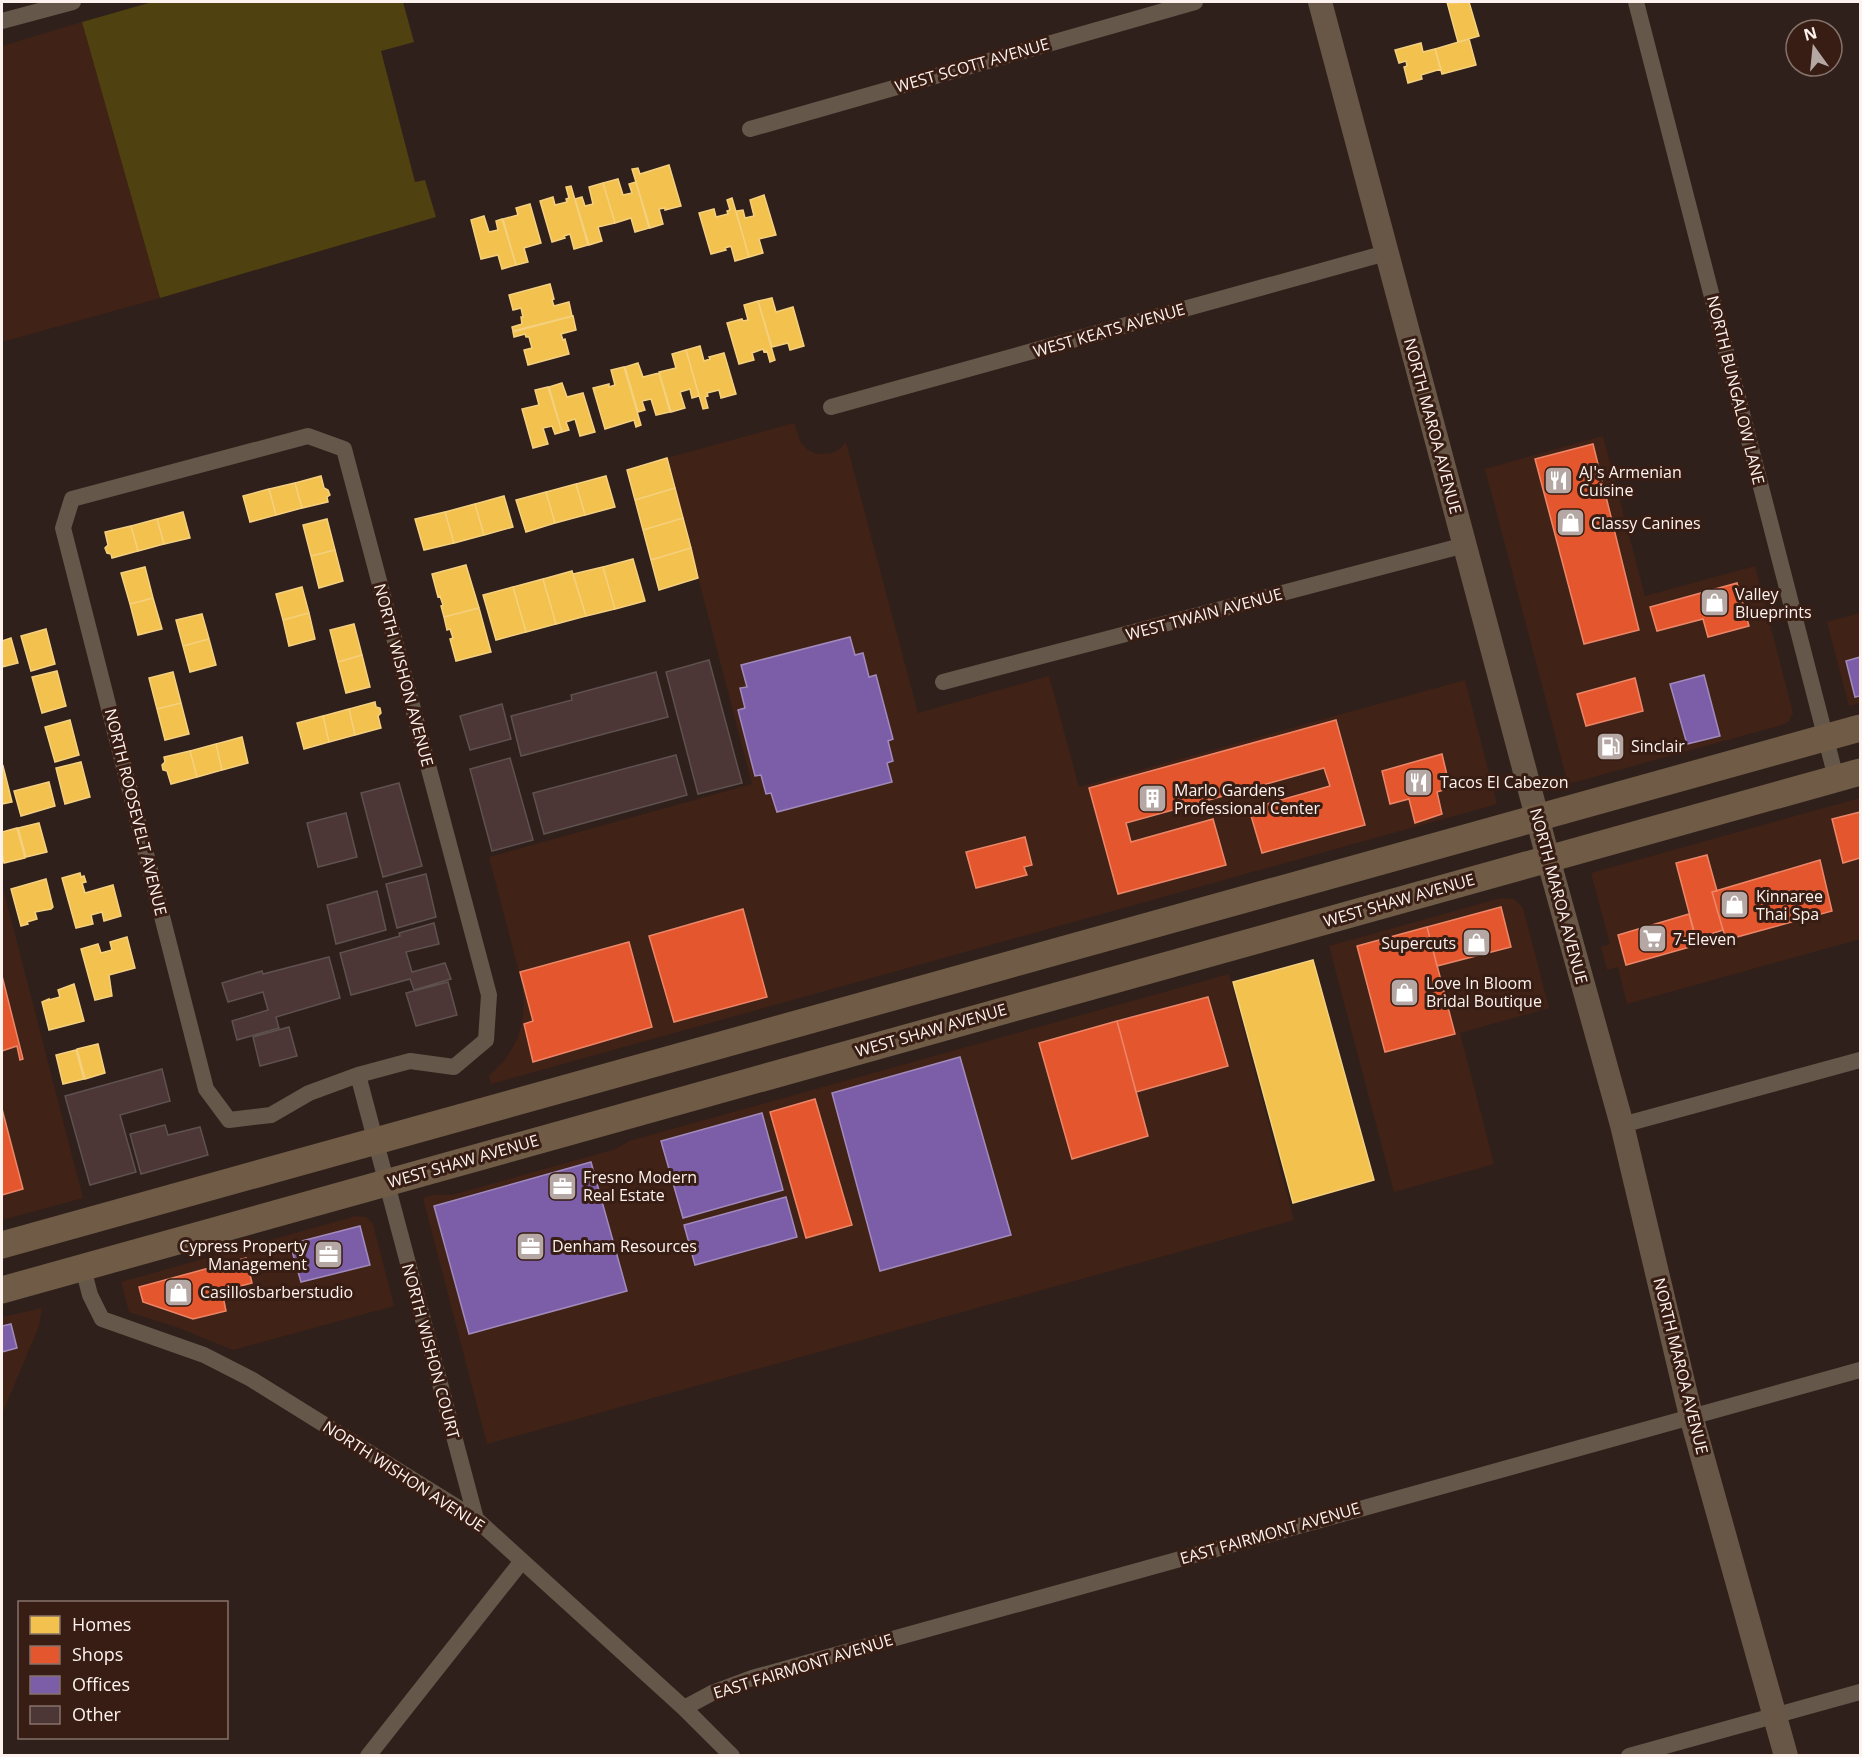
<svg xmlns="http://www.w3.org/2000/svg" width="1862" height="1757" font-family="'Open Sans',sans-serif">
  <rect width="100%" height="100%" fill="#2f201b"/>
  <!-- built -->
  <path fill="#412217" d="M82 22 160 298 2 342V46Z
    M794 423 801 443 807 449 814 453 823 454 832 453 840 449 846 442 918 713 1049 676 1079 787 1465 680 1497 804 491 1084 489 1076 505 1060 517 1040 522 1023 524 1004 522 984 489 857 752 784 667 458Z
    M1603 436 1645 596 1755 566 1793 713 1789 721 1785 724 1568 784 1485 469Z
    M1860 613V703L1849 706 1827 622Z
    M1860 798V939L1627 1004 1618 967 1607 970 1601 947 1610 944 1591 873Z
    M2 884 83 1198 2 1220Z
    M1501 898 1514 899 1523 908 1549 1008 1460 1033 1494 1164 1394 1192 1329 946Z
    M1229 974 1294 1220 487 1444 423 1198 433 1195H452L530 1173 616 1149 629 1141Z
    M356 1216 366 1217 373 1224 394 1306 233 1350 179 1328 129 1312 121 1282Z
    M42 1308 39 1326 2 1414V1317Z"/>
  <!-- green -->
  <path fill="#4f4110" d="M152 2H403L414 42 381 51 415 182 425 180 436 217 160 298 82 22Z"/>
  <!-- homes -->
  <path fill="#f2c14e" stroke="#f5d07e" stroke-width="1.5" d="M1447 2 1451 3 1469 2 1479 36 1458 42Z
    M1469 39 1476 65 1442 74 1435 49Z
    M1421 43 1423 52 1435 49 1441 69 1421 75 1422 79 1408 83 1404 67 1407 66 1406 61 1399 63 1395 50Z
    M669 165 681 206 665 210V208L659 209 663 224 650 228 632 169 638 168 640 174Z
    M618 179 623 195 632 193 629 184 636 182 649 228 635 232 631 218 615 223 603 183Z
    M603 183 615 223 598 227 602 241 589 245 575 199 582 197 585 206 593 204 589 187Z
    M571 186 588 245 574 249 570 234 564 236 565 238 552 242 540 201 553 197 555 205 567 202 566 199 569 198 566 187Z
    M764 195 776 235 759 239 763 253 749 257 736 211 743 210 745 218 754 216 750 200Z
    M732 198 749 257 735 261 731 246 725 248 726 250 711 254 699 213 714 209 716 217 728 214 727 211 730 210 727 200Z
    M530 204 541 243 524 248 528 262 516 265 503 219 518 215 516 208Z
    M484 216 489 232 498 230 496 221 502 219 516 265 502 269 498 255 481 259 471 220Z
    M550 284 554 299 552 300 554 306 569 302 572 316 513 331 512 327 522 324 521 317H523L521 308 513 310 509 295Z
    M772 298 776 312 793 307 804 346 790 350 788 343 772 347 758 301Z
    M758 301 775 360 770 362 767 351 764 352 763 349 752 353 754 360 739 364 727 323 742 319 743 321 748 320 744 305Z
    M573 316 576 330 561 334 563 340 565 339 569 354 528 365 524 350 532 348 529 337H526L525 334 514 337 513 332Z
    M700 346 704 361 710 359 709 357 724 353 736 394 721 398 719 390 707 393 708 396 705 397 708 408 703 409 686 350Z
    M686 350 699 396 692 398 690 389 680 392 685 408 671 412 659 372 676 368 672 354Z
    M638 363 643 377 659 373 670 412 656 415 651 399 642 401 645 410 638 412 625 367Z
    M624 367 641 425 636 427 634 420 605 429 593 388 609 384V387L615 385 611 370Z
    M562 383 567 397 583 393 595 432 580 436 575 419 566 422 569 430 562 432 549 387Z
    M548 387 562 432 555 434 552 426 543 428 548 444 533 448 522 409 539 405 535 390Z
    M667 458 675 488 635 500 627 470Z
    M321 476 324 488 328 490 330 495 327 497 328 502 302 508 295 483Z
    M606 476 615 507 585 515 576 484Z
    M295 483 302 508 276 515 269 489Z
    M576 484 585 515 555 523 546 492Z
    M675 488 683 518 643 530 635 500Z
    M269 489 276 515 250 522 243 496Z
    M546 492 555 523 526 532 516 500Z
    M504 496 513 527 484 535 475 504Z
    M475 504 484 535 454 543 445 512Z
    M183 512 190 538 164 544 157 519Z
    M445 512 454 543 424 550 415 519Z
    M683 518 691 548 651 560 643 530Z
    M157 519 164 544 138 551 131 526Z
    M327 519 335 550 311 556 303 525Z
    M131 526 138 551 112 558 111 554 107 553 105 548 108 545 105 532Z
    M691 548 698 578 659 590 651 560Z
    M335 550 343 581 319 588 311 556Z
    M633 559 645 601 615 609 603 567Z
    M466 565 479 608 444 617 441 606 443 605 440 596 438 597 432 574Z
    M145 567 153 598 130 604 121 573Z
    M603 567 615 609 586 616 573 574Z
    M572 571 586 616 556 624 543 579Z
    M543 579 556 624 526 632 513 587Z
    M302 587 309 613 283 620 276 594Z
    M513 587 526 632 496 640 483 595Z
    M153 598 162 629 138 635 130 604Z
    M479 608 491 652 456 661 450 639 453 638 450 629 447 630 444 617Z
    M309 613 315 639 289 646 283 620Z
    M202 614 209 639 183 646 176 620Z
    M354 624 362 655 338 662 330 630Z
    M46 629 55 664 31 671 21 636Z
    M11 638 18 663 2 667V641Z
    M209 639 216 665 190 672 183 646Z
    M362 655 370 687 346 693 338 662Z
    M57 671 66 706 42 713 32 677Z
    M173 672 181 703 157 709 149 678Z
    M375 702 376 707 380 708 381 713 378 716 381 728 355 735 349 709Z
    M181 703 189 734 165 740 157 709Z
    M349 709 355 735 329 742 323 716Z
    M323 716 329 742 304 749 297 723Z
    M70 720 79 755 55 762 45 727Z
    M242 737 248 763 222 770 216 744Z
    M216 744 222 770 197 777 190 751Z
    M190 751 197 777 171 784 167 771 163 770 162 765 165 762 164 757Z
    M81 762 90 797 65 804 56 768Z
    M3 766 12 802 2 804V767Z
    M49 782 55 806 21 816 14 791Z
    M39 823 47 852 26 857 18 828Z
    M17 828 25 858 4 863 2 852V832Z
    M80 873 81 877 84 876 86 882 82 883 85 893 113 885 121 916 104 921 102 912 91 915 93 924 76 928 62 878Z
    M46 879 53 907 51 909 35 912 37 919 27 922 28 924 21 926 11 889Z
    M127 937 135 968 109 975 112 996 95 1000 81 949 98 944 101 953 112 950 110 942Z
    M1313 960 1374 1180 1293 1203 1233 982Z
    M74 984 84 1021 49 1030 42 1002 49 999V1000L60 997 58 990Z
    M98 1044 105 1073 85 1079 77 1049Z
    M76 1050 84 1079 63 1084 56 1055Z"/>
  <!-- shops -->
  <path fill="#e4572e" stroke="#ec8668" stroke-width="1.5" d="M1593 444 1639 630 1584 644 1535 459Z
    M1737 583 1749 626 1708 637 1703 619 1657 631 1650 607Z
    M1635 678 1643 711 1586 726 1577 694Z
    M1336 720 1365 825 1262 853 1249 809 1330 786 1324 768 1126 823 1131 842 1213 819 1226 865 1118 894 1089 788Z
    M1442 754 1450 788 1437 792 1442 814 1415 823 1409 799 1390 804 1382 771Z
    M1860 812V858L1843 863 1832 819Z
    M1025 837 1032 865 1024 867 1027 875 976 888 966 852Z
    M1707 855 1717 891 1712 892 1723 930 1696 939 1676 863Z
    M1820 860 1832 911 1726 940 1712 892Z
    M1501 907 1511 947 1437 966 1427 927Z
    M743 909 767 997 674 1022 649 936Z
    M1689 914 1697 945 1626 965 1618 935Z
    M1427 927 1455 1034 1385 1052 1357 946Z
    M629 942 652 1027 533 1062 524 1024 533 1021 520 972Z
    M2 976 23 1059 20 1060 17 1046 2 1051Z
    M1208 997 1228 1066 1136 1092 1117 1021Z
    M1117 1021 1148 1136 1072 1159 1039 1043Z
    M815 1099 852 1225 806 1238 770 1112Z
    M2 1109 23 1189 2 1195Z
    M246 1258 252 1283 222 1291 226 1311 193 1319 143 1302 139 1287Z"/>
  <!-- offices -->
  <path fill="#7b5ea7" stroke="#a28abc" stroke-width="1.5" d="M850 637 855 655 863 653 869 677 876 675 893 739 888 741 893 761 887 763 892 782 777 812 771 793 766 794 761 775 755 776 738 710 745 708 740 688 747 687 741 665Z
    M1860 657V696L1855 697 1846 661Z
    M1704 675 1720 736 1687 744 1670 684Z
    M960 1057 1011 1235 880 1271 832 1093Z
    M762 1113 783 1190 683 1218 661 1141Z
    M591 1162 627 1291 469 1334 434 1206Z
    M786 1197 797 1237 695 1265 684 1225Z
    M360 1226 370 1265 301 1282 290 1244Z
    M11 1324 17 1348 2 1352V1326Z"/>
  <!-- building -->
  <path fill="#4d3736" stroke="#5e514f" stroke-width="1.5" d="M709 660 742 783 698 794 666 672Z
    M656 672 668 717 521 756 511 716 572 700 571 695Z
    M502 704 511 739 470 750 460 716Z
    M676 755 687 795 544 834 533 793Z
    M510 758 533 840 492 851 470 769Z
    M399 783 422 866 383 877 361 793Z
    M346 813 357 857 318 867 307 823Z
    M426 874 436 917 397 928 386 884Z
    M377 891 386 930 336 944 327 905Z
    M434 923 439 944 406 952 412 972 445 963 451 979 414 990 410 979 351 995 340 953 400 936 399 933Z
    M329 957 340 998 276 1017 279 1028 237 1040 232 1021 268 1010 263 992 228 1002 222 983 262 971 263 974Z
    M448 982 457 1015 416 1026 406 993Z
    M289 1027 297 1056 260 1066 253 1037Z
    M162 1069 170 1101 120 1115 136 1172 90 1185 65 1096Z
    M165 1125 168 1135 200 1127 208 1155 141 1174 130 1134Z"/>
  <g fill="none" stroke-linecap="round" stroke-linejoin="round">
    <!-- minor -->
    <path stroke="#65574a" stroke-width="16" d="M1636 2 1836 778
      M2 21 73 2
      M750 129 1195 2
      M831 407 1386 253
      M308 436 344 449 489 995 486 1040 454 1067 410 1061 358 1075 309 1093 271 1115 229 1120 206 1089 63 528 72 499Z
      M943 682 1465 545
      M358 1075 476 1519
      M1622 1125 1860 1060
      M83 1268 90 1295 102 1319 204 1355 251 1379 476 1519 684 1708 732 1756
      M684 1708 712 1693 752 1678 1860 1370
      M368 1756 522 1561
      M1629 1756 1860 1692"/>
    <!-- secondary -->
    <path stroke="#685746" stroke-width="24" d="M1320 2 1548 858 1622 1125 1691 1416 1786 1756"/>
    <!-- primary -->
    <path stroke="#705c46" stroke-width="27" d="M2 1245 1860 728
      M2 1290 1860 772"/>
  </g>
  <!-- icons -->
  <defs>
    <symbol id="restaurant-square" viewBox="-11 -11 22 22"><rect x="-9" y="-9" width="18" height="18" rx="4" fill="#b5a8a4" stroke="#371d13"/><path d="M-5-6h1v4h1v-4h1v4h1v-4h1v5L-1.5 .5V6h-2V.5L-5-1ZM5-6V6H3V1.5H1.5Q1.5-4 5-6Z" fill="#fff"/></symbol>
    <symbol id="shop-square" viewBox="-11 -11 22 22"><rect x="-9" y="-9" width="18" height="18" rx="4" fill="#b5a8a4" stroke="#371d13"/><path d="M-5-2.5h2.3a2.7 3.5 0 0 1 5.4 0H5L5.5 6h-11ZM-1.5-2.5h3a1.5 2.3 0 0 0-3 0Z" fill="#fff"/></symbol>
    <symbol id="fuel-square" viewBox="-11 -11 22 22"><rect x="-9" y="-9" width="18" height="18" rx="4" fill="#b5a8a4" stroke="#371d13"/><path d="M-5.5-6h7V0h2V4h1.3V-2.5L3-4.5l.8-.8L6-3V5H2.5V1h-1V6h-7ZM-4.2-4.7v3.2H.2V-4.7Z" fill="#fff"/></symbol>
    <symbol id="building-square" viewBox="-11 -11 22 22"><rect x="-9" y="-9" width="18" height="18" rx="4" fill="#b5a8a4" stroke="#371d13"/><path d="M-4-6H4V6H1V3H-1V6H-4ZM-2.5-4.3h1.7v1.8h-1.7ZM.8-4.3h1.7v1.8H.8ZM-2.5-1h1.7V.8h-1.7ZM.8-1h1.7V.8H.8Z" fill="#fff"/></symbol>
    <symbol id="supermarket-square" viewBox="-11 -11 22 22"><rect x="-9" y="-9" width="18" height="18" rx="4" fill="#b5a8a4" stroke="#371d13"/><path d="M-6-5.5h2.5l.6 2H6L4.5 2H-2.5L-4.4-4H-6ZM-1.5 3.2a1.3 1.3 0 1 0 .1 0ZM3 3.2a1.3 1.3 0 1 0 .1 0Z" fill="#fff"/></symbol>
    <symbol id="office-square" viewBox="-11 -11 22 22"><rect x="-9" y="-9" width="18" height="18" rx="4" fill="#b5a8a4" stroke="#371d13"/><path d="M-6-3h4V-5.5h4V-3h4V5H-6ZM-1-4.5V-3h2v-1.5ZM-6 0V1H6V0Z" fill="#fff"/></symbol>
  </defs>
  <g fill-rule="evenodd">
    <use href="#restaurant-square" x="1542" y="464" width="33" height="33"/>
    <use href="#shop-square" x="1554" y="506" width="33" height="33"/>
    <use href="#shop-square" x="1698" y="586" width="33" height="33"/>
    <use href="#fuel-square" x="1594" y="730" width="33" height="33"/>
    <use href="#restaurant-square" x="1402" y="766" width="33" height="33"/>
    <use href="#building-square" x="1136" y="782" width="33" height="33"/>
    <use href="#shop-square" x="1718" y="888" width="33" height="33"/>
    <use href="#supermarket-square" x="1636" y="922" width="33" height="33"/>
    <use href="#shop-square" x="1460" y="926" width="33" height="33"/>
    <use href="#shop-square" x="1388" y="976" width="33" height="33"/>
    <use href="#office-square" x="546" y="1170" width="33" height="33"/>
    <use href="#office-square" x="514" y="1230" width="33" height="33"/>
    <use href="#office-square" x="312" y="1238" width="33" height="33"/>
    <use href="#shop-square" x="162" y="1276" width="33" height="33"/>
  </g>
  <g text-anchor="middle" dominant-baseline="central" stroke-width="6" stroke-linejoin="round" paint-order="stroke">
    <!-- street labels -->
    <g font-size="16" fill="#fdf2ee" stroke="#371d13">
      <text transform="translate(972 65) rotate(-16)">WEST SCOTT AVENUE</text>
      <text transform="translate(1109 330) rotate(-16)">WEST KEATS AVENUE</text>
      <text transform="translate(1736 390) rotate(76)">NORTH BUNGALOW LANE</text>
      <text transform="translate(1433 426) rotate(75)">NORTH MAROA AVENUE</text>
      <text transform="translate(1204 614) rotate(-15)">WEST TWAIN AVENUE</text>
      <text transform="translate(404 675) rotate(75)">NORTH WISHON AVENUE</text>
      <text transform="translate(136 812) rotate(76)">NORTH ROOSEVELT AVENUE</text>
      <text transform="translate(1559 896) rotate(75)">NORTH MAROA AVENUE</text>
      <text transform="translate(1399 900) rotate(-16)">WEST SHAW AVENUE</text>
      <text transform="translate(931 1030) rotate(-16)">WEST SHAW AVENUE</text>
      <text transform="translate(463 1161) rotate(-16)">WEST SHAW AVENUE</text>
      <text transform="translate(431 1351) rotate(75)">NORTH WISHON COURT</text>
      <text transform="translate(1681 1366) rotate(76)">NORTH MAROA AVENUE</text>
      <text transform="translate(404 1476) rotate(33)">NORTH WISHON AVENUE</text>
      <text transform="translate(1270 1533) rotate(-16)">EAST FAIRMONT AVENUE</text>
      <text transform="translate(803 1666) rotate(-17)">EAST FAIRMONT AVENUE</text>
    </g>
    <!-- poi labels -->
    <g font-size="16" fill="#fdf2ee" stroke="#371d13" text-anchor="start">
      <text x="1579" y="472">AJ's Armenian<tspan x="1579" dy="18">Cuisine</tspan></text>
      <text x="1591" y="523">Classy Canines</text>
      <text x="1735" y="594">Valley<tspan x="1735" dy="18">Blueprints</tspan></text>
      <text x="1631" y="746">Sinclair</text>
      <text x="1440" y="782">Tacos El Cabezon</text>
      <text x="1174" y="790">Marlo Gardens<tspan x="1174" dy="18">Professional Center</tspan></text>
      <text x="1756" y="896">Kinnaree<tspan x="1756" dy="18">Thai Spa</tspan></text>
      <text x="1673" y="939">7-Eleven</text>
      <text x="1456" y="943" text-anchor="end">Supercuts</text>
      <text x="1426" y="983">Love In Bloom<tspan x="1426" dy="18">Bridal Boutique</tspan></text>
      <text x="583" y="1177">Fresno Modern<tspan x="583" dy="18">Real Estate</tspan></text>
      <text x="307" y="1246" text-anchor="end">Cypress Property<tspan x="307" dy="18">Management</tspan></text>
      <text x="552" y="1246">Denham Resources</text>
      <text x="200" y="1292">Casillosbarberstudio</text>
    </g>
  </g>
  <!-- border -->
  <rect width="1862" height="1757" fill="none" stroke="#fdf2ee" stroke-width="6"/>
  <!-- legend -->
  <rect x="18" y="1601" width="210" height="138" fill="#371d13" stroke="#86726b" stroke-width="1.5"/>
  <rect x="30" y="1616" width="30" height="18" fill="#f2c14e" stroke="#86726b" stroke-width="1.5"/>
  <text x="72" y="1631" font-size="18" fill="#fdf2ee">Homes</text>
  <rect x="30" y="1646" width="30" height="18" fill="#e4572e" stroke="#86726b" stroke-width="1.5"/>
  <text x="72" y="1661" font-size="18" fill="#fdf2ee">Shops</text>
  <rect x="30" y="1676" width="30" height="18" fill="#7b5ea7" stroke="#86726b" stroke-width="1.5"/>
  <text x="72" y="1691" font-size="18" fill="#fdf2ee">Offices</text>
  <rect x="30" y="1706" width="30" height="18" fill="#4d3736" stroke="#86726b" stroke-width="1.5"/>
  <text x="72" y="1721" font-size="18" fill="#fdf2ee">Other</text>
  <!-- north arrow -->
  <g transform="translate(1814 48) rotate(345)"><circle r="28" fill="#371d13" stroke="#86726b" stroke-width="1.5"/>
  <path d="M0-4.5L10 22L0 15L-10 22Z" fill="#b5a8a4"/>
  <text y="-9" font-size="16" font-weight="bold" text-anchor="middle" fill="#fdf2ee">N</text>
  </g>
</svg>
